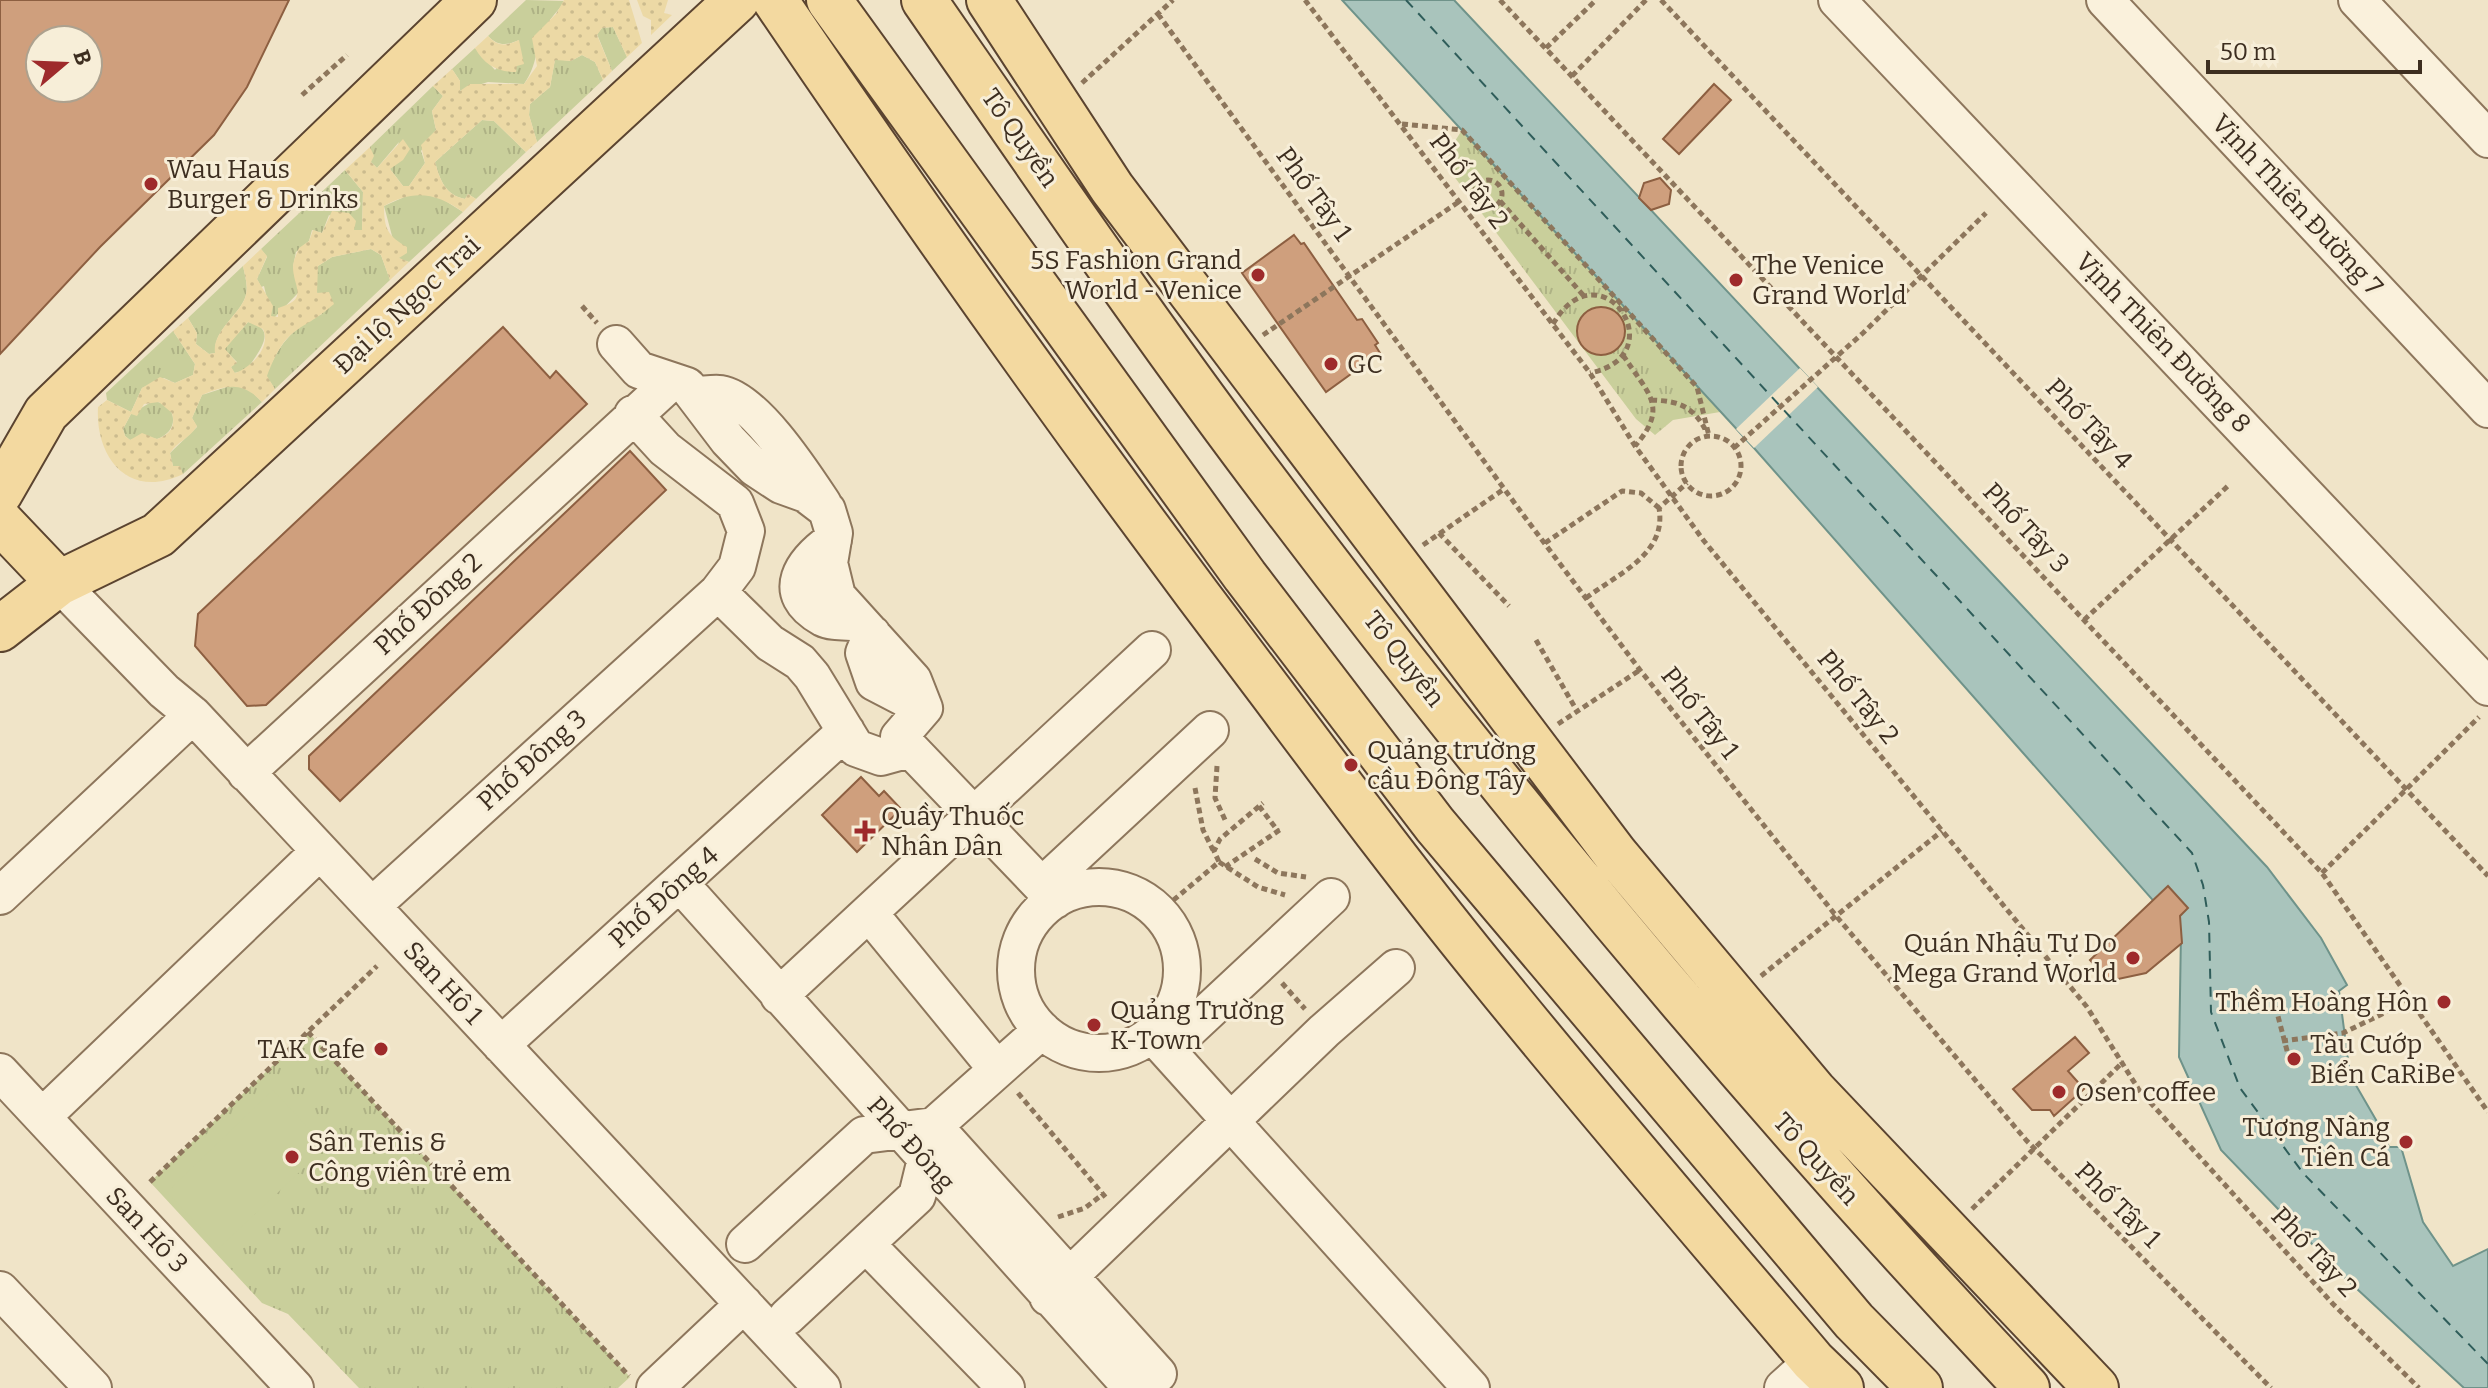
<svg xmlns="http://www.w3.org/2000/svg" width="2488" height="1388" font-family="Bitter,serif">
  <defs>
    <pattern id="grass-tufts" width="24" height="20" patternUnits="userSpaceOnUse" patternTransform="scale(2)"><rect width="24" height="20" fill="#c9cf9b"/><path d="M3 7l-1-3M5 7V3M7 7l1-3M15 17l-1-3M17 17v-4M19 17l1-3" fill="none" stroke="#aeb285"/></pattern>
    <pattern id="sand-dots" width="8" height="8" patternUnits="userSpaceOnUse" patternTransform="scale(2)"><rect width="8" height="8" fill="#ecd9a5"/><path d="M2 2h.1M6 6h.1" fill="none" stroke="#cbbb8e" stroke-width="1.8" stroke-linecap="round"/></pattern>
  </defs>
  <rect width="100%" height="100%" fill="#f0e4c8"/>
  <!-- grass -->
  <path fill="url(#grass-tufts)" d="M526 0 565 1C559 10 549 19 545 28 534 49 539 62 524 84L488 82 459 91 460 81 452 69 475 48 495 70 519 40C506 46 498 46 488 36Z
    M613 27 627 57 612 71 597 34 602 28Z
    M582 55 595 62 603 80 537 142 529 115 530 104 550 87 555 59 571 61Z
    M433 86 443 96 432 111 436 130 421 151 425 163 409 186H403L390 169 399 142 377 168 371 162 370 147Z
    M482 120 494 121 526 152 476 199 468 194 465 199C445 195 440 180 435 162Z
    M1462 130 1697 387 1720 412 1673 420 1655 435 1636 419 1450 171 1448 152Z
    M345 170 363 192 362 230H354L329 215 322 233 312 230 309 241 296 252 293 267 299 281 298 293 274 318 271 316 264 286 261 287 257 279 267 257 261 249Z
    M411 194 436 195 463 212 409 262 398 258 384 206Z
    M371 249 381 255 390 280 275 389 266 376C279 344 291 329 322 314L315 283 318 266 332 257Z
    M243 266C245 276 249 287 245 298 238 316 211 333 216 353L209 354 196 344 197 333 188 318Z
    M248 322C281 329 256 354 247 370L234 373 231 367 237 362 224 349Z
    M173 331 195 364 193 375 175 383 164 378 142 388 131 412 107 400 106 393Z
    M233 385 249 389 262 402 183 474 173 466 170 453 197 427 192 418 202 395Z
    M153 401C178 404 180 431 157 439L145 436 130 440 125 436 123 429 131 414Z
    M308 1032 630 1377 618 1388H359L288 1314 262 1303 150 1182Z"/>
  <!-- sand -->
  <path fill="url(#sand-dots)" fill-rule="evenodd" d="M564 0H629L642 43 627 57 613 27 602 28 597 35 612 71 603 80 595 62 582 55 571 61 555 60 550 87 530 104 529 115 537 142 526 152 494 121 482 120 435 162C440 180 445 195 465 199L468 194 476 199 463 212C437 193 413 189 384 206 384 229 388 236 407 247V253L399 258 409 262 390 280 381 255 371 249 332 257 318 266 317 293 329 292 334 304C297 336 288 322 267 376L275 389 262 402C242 381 227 385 202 395L192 418 197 426C189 439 178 441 170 453L173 466H180L183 474C130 500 95 459 98 407L107 400 131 412 142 388 160 377 175 383 193 375 195 364 173 331 188 318 197 333 196 344 209 354 215 353C212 332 238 316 245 298 249 287 245 276 243 266L261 249 267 256 257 279 273 306 271 316 278 317V308C310 299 293 287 293 267 293 261 297 253 299 248L309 241 313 230 322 233 332 211 349 213 356 221 354 230H362L363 192 345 170 370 147 374 156 371 162 377 168 403 139 410 149 403 160 390 169 403 186H409L425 163 421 145 436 130 432 111 443 96 433 86 452 69 460 81V91L470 84H524L537 66 532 38 556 14ZM248 322 263 329C272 349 248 369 235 373L231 367 237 363 225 349ZM159 402 172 413C176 426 170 435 157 439L142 433 130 440 125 436 123 429 131 414 137 416 144 404Z
    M637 0H668L664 13 672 15 651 35V20L643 16Z
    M488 36C498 47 506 46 519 40L524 64 517 66 516 72C498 72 484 65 475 48Z"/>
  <!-- pitch -->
  <path fill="#c9cf9b" d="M273 1090 326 1147 219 1248 167 1192Z"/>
  <!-- water -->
  <path fill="#a9c4bc" stroke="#6f938a" stroke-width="2" d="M1342 0H1454L2267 867 2321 938 2347 985 2339 991 2350 1075 2383 1132 2389 1147H2401L2423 1222 2453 1266 2488 1249V1388H2464L2343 1276 2221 1150 2179 1057 2181 932 1754 448Z"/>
  <!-- pier -->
  <path fill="#f0e4c8" d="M1800 368 1818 387 1754 448 1736 429Z"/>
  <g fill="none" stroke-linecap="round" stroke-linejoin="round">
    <!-- ferry -->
    <path stroke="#2f5d5a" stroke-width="2" stroke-dasharray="10 8" stroke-linecap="butt" d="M1406 0 2192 853 2203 885 2209 922 2211 1012 2240 1088 2303 1173 2488 1364"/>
  </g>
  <!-- building -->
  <path fill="#cf9f7d" stroke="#8d5f41" stroke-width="2" fill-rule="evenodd" d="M0 0H289L247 87 214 135 100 247 0 354ZM40 40H88V88H40Z
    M1714 84 1731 100 1679 154 1663 139Z
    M1660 178 1671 190 1669 204 1651 210 1639 198 1644 183Z
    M1294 235 1301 244 1304 243 1357 320 1362 319 1378 343 1375 345 1380 353 1326 392 1242 273Z
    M1577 331a24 24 0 1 1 48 0a24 24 0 1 1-48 0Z
    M503 327 550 378 556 371 587 404 266 705 247 706 195 646 198 614Z
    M630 451 666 490 340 801 309 769V756Z
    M861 777 879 796 884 791 901 809 857 852 822 815Z
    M2168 886 2188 908 2180 916 2182 943 2146 973 2109 981 2090 960Z
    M2075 1037 2089 1053 2068 1071 2084 1089 2054 1116 2050 1110H2032L2013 1089Z"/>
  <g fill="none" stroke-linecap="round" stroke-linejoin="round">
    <defs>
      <path id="minor" d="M1837 0 2488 687
        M2105 0 2488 409
        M2357 0 2488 139
        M616 344 639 370 687 386 728 440 755 468 781 485 806 494 827 510 834 533 829 563 837 596 913 680 924 708 899 737 1055 900
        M695 395C703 395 713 393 721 394 755 399 805 477 823 504
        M633 414 665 449 735 503 746 531 737 567 718 592 770 643 800 662 812 676 856 748 881 757 910 749
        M833 540C803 561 778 593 823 618 833 623 851 621 861 623
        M59 583 164 691 193 715 822 1388
        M872 634 864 653 874 682 924 708
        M246 773 672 381
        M1042 886 1210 730
        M1016 970a83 83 0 1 1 166 0a83 83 0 1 1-166 0Z
        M0 896 193 715
        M693 898 1132 1388
        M372 906 718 592
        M869 913 996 1068
        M779 996 1152 650
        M1042 1030 934 1126 1158 1374
        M1152 1034 1471 1388
        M501 1045 846 731
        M1167 1050 1331 897
        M0 1072 295 1388
        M42 1117 320 851
        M745 1244 864 1135 934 1126 917 1196 787 1317
        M866 1244 1006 1388
        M0 1290 93 1388
        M1048 1297 1324 1031 1396 968
        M655 1388 744 1304
        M1783 1388 1813 1361"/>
      <path id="major" d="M775 0C934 235 1099 466 1271 692 1345 791 1419 890 1497 985 1600 1112 1707 1236 1813 1361L1841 1388
        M829 0 1245 576 1435 825 1854 1321 1920 1388
        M924 0C1034 159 1143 319 1259 473 1499 792 1754 1098 2027 1388
        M989 0 1112 188 1616 855 1814 1091 2096 1388
        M0 493 46 413 474 0
        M0 521 59 583
        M0 629 59 583 158 535 737 0"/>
    </defs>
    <!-- minor casing -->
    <use href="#minor" stroke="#8d765c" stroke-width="40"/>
    <!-- major casing -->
    <use href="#major" stroke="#5b4430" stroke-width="48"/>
    <!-- path -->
    <path stroke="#8d765c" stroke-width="5" stroke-dasharray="6 4" stroke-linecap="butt" d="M1305 0 1590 373 1635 446 1704 541 2087 1007 2139 1090 2333 1304 2419 1388
      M1500 0 2322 873 2488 1112
      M1661 0 2488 876
      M1158 14 1524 516 1640 670 1837 917 2026 1140 2271 1388
      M1546 48 1596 0
      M1572 76 1646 0
      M1082 83 1173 0
      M302 95 347 55
      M1402 124 1462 130 1697 387 1709 436
      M1474 194a14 14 0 1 1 28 0a14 14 0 1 1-28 0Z
      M1500 201 1583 295
      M582 306 597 323
      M1553 324C1600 243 1677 355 1590 373
      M1263 335 1460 201
      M1623 355C1647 393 1670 406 1635 446
      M1651 400C1677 401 1692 405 1705 429
      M1681 466a30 30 0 1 1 60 0a30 30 0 1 1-60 0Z
      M1734 448 1863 333 1986 213
      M1439 533 1509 606
      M1545 543 1622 491 1641 493 1659 508
      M1423 545 1504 489
      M1586 598C1619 573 1667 554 1659 508L1687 483
      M2084 620 2230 484
      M1536 640 1577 711
      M1558 724 1640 670
      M1217 766 1215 798 1226 822
      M1195 788 1203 830 1213 850
      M1259 806 1278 831
      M1255 859 1278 873 1306 877
      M1219 862 1258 887 1285 895
      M1225 867 1281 829
      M2322 873 2479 717
      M1158 913 1219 862 1214 851 1220 839 1263 803
      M1761 976 1942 831
      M1282 983 1305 1009
      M2273 997 2291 1066
      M308 1032 629 1376
      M2282 1041 2343 1033 2411 1000
      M1018 1093 1107 1199
      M150 1182 377 966
      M1972 1209 2123 1062
      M1058 1217 1085 1208 1103 1194"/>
    <!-- minor -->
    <use href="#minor" stroke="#faf1dc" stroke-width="36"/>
    <!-- major -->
    <use href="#major" stroke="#f3d9a0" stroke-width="44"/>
  </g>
  <!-- markers -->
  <g fill="#9e2a2b" stroke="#f7eed8" stroke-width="3">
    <circle cx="151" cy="184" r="8"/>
    <circle cx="1258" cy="275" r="8"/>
    <circle cx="1736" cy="280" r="8"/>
    <circle cx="1331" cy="364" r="8"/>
    <circle cx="1351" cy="765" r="8"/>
    <path d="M861 819h8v8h8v8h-8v8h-8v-8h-8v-8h8z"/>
    <circle cx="2133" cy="958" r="8"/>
    <circle cx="2444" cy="1002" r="8"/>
    <circle cx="1094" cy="1025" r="8"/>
    <circle cx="381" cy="1049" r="8"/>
    <circle cx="2294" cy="1059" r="8"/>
    <circle cx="2059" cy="1092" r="8"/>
    <circle cx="2406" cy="1142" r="8"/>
    <circle cx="292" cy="1157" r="8"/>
  </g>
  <g text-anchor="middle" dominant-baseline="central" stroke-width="6" stroke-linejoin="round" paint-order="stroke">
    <!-- street labels -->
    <g font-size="26" fill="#3d2e20" stroke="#f7eed8">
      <text transform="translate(1020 138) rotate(55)">Tô Quyền</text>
      <text transform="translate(1469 181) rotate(53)">Phố Tây 2</text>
      <text transform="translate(1314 194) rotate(54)">Phố Tây 1</text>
      <text transform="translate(2297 205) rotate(47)">Vịnh Thiên Đường 7</text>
      <text transform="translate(407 305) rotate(-43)">Đại lộ Ngọc Trai</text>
      <text transform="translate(2163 343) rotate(46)">Vịnh Thiên Đường 8</text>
      <text transform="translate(2089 424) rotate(47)">Phố Tây 4</text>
      <text transform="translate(2026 528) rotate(47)">Phố Tây 3</text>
      <text transform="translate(428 604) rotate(-43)">Phố Đông 2</text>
      <text transform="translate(1404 659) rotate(52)">Tô Quyền</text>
      <text transform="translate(1858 697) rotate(51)">Phố Tây 2</text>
      <text transform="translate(1700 713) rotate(52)">Phố Tây 1</text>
      <text transform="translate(532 760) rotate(-42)">Phố Đông 3</text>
      <text transform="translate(664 897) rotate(-42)">Phố Đông 4</text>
      <text transform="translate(443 983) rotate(47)">San Hô 1</text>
      <text transform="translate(911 1144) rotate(48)">Phố Đông</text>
      <text transform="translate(1816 1159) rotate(48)">Tô Quyền</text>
      <text transform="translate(2118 1205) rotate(45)">Phố Tây 1</text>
      <text transform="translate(147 1230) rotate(47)">San Hô 3</text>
      <text transform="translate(2314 1252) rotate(47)">Phố Tây 2</text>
    </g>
    <!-- poi labels -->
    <g font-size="26" fill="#3d2e20" stroke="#f7eed8" text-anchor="start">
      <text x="167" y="169">Wau Haus<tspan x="167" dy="30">Burger &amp; Drinks</tspan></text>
      <text x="1242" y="260" text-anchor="end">5S Fashion Grand<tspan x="1242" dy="30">World - Venice</tspan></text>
      <text x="1752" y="265">The Venice<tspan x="1752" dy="30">Grand World</tspan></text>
      <text x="1347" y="364">GC</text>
      <text x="1367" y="750">Quảng trường<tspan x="1367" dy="30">cầu Đông Tây</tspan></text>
      <text x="881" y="816">Quầy Thuốc<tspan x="881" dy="30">Nhân Dân</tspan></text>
      <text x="2117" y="943" text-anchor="end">Quán Nhậu Tự Do<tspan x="2117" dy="30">Mega Grand World</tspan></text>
      <text x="2428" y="1002" text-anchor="end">Thềm Hoàng Hôn</text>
      <text x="1110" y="1010">Quảng Trường<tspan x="1110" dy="30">K-Town</tspan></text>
      <text x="2310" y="1044">Tàu Cướp<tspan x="2310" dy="30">Biển CaRiBe</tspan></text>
      <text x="365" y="1049" text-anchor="end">TAK Cafe</text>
      <text x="2075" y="1092">Osen coffee</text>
      <text x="2390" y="1127" text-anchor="end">Tượng Nàng<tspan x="2390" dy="30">Tiên Cá</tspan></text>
      <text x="308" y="1142">Sân Tenis &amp;<tspan x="308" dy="30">Công viên trẻ em</tspan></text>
    </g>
  </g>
  <!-- north arrow -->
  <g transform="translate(64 64) rotate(71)"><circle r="38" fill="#f7eed8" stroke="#ada18e" stroke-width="2"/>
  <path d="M0-6L14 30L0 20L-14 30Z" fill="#9e2a2b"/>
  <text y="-12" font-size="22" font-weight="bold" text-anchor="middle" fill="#3d2e20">B</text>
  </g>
  <!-- scale -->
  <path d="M2208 60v12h212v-12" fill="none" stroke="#3d2e20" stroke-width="4"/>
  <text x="2220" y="60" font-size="24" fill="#3d2e20" stroke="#f7eed8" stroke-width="6" paint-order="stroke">50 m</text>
</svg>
